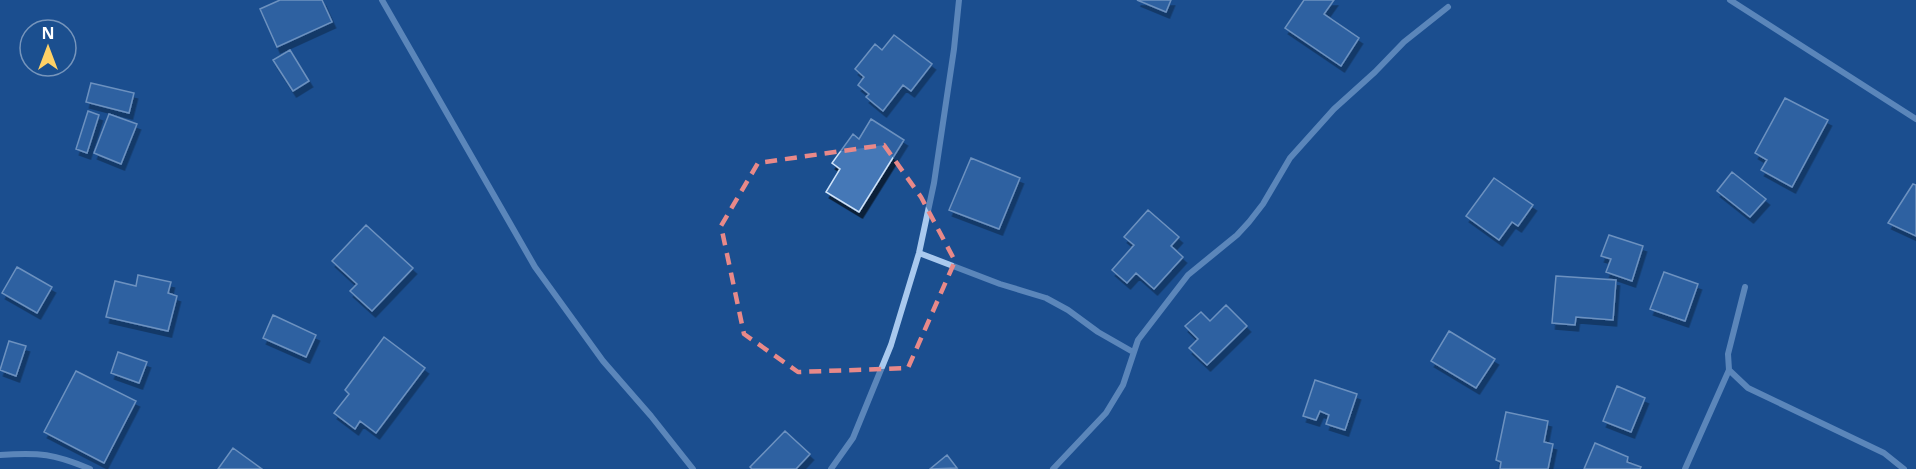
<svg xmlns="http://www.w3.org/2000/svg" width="1916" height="469" font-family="'Open Sans',sans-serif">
  <defs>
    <filter id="shadow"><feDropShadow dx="3.5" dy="6" stdDeviation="0" flood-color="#0009"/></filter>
  </defs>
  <rect width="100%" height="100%" fill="#1b4f8f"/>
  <!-- building -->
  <path fill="#4478b7" stroke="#cfe3fa" stroke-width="1.5" filter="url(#shadow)" d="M280 0H322L332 22 277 47 260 9Z
    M1137 0H1171L1166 12Z
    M1304 0H1334L1324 14 1359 38 1341 66 1285 28Z
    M894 35 932 64 911 91 903 85 883 111 866 97 869 94 858 85 864 77 855 69 875 44 882 50Z
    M290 50 309 81 293 91 273 60Z
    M91 83 134 93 129 113 86 102Z
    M1785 98 1828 120 1792 187 1761 170 1767 160 1755 153Z
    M88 111 99 115 87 153 76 149Z
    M109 114 137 124 121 164 94 153Z
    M871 119 904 140 859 212 826 192 840 169 832 163 853 134 859 139Z
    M971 158 1020 178 999 229 949 210Z
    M1732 172 1766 199 1750 217 1717 191Z
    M1494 178 1533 205 1518 226 1512 222 1499 240 1466 216Z
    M1913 184 1916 185V236L1888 223Z
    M1148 210 1179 237 1171 246 1183 257 1154 289 1136 273 1127 283 1112 270 1134 245 1124 237Z
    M366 225 413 268 372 311 350 291 357 284 332 261Z
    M1609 235 1643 246 1632 281 1606 272 1611 259 1601 256Z
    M17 267 52 287 37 313 2 293Z
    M1664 272 1698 284 1685 321 1650 309Z
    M138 275 171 282 168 293 177 296 168 331 106 317 115 281 136 286Z
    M1556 276 1616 280 1613 320 1576 317 1575 325 1552 323Z
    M1226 305 1247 326 1207 365 1189 348 1198 339 1185 326 1201 312 1210 321Z
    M273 315 316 335 306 357 263 338Z
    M1449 331 1495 359 1476 388 1431 361Z
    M384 337 425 368 376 433 360 421 355 429 334 413 349 394 345 390Z
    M9 341 26 346 16 376 0 370Z
    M118 352 147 362 139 383 111 373Z
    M76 371 136 401 104 463 44 432Z
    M1315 380 1357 394 1345 430 1326 424 1329 415 1320 411 1316 420 1303 416Z
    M1617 386 1645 398 1631 432 1603 421Z
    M1506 412 1548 421 1544 442 1553 444 1548 469H1500L1501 462 1496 460Z
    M785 431 810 454 796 469H752L750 467Z
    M1595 443 1628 457 1627 462 1641 467 1640 469H1584Z
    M233 448 262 469H218Z
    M947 455 957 468 930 469Z"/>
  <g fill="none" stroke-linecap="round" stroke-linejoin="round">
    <!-- street -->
    <path stroke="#a9c9ee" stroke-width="6" d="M382 0 535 267 603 361 651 416 693 469
      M1730 0 1916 119
      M919 253 1000 284 1046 298 1068 310 1098 332 1133 352
      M1745 287 1728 354 1729 370 1748 388 1884 453 1904 469
      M0 455C39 452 55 454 90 469
      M831 469 853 438 891 345 919 253 934 183 954 49 959 0
      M1053 469 1106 413 1123 385 1138 340 1188 275 1237 235 1249 222 1263 204 1290 158 1334 109 1375 72 1404 42 1448 7
      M1685 469 1729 370"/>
  </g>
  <!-- marked area -->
  <path d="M0 0H1916V469H0ZM884 145 921 197 955 261 908 368 798 372 744 334 721 226 758 163Z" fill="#1b4f8f" fill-opacity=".55" fill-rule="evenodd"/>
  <path fill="none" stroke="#e88989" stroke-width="4.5" stroke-dasharray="12 8" stroke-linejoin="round" d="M884 145 921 197 955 261 908 368 798 372 744 334 721 226 758 163Z"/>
  <!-- north arrow -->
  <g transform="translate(48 48)"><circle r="28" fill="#1b4f8f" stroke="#7695bc" stroke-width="1.5"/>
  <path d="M0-4.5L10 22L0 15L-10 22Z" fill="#ffd166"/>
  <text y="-9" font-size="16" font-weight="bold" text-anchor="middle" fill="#ffffff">N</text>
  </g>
</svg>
